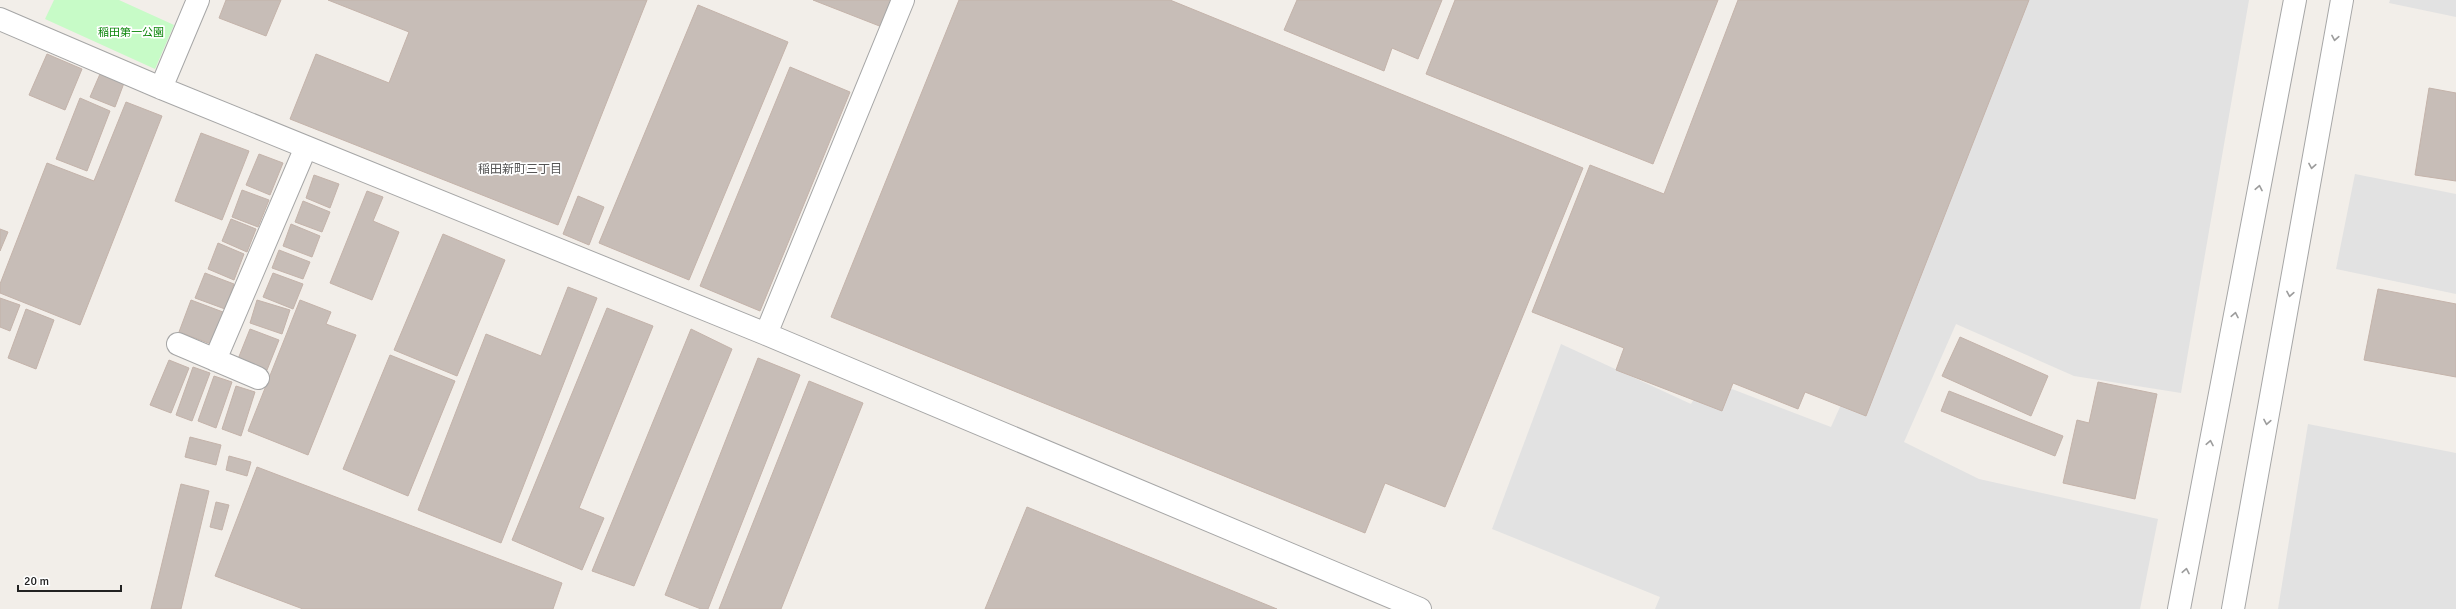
<svg xmlns="http://www.w3.org/2000/svg" width="2456" height="609" font-family="Signika,'Noto Sans JP',sans-serif">
  <rect width="100%" height="100%" fill="#f2eee9"/>
  <!-- park -->
  <path fill="#c7fbc7" d="M54 0H119L174 25 155 69 45 19Z"/>
  <!-- parking -->
  <path fill="#e2e2e2" d="M2022 0H2249L2181 393 2074 376 1956 324 1904 442 1979 479 2158 519 2140 609H1655L1660 597 1492 529 1561 344 1691 404 1706 379 1831 427Z
    M2390 0H2456V17L2389 3Z
    M2355 174 2456 194V294L2336 269Z
    M2308 424 2456 453V609H2278Z"/>
  <!-- building -->
  <path fill="#c7bdb7" stroke="#c4b3aa" d="M226 0H281L266 36 219 18Z
    M328 0H647L558 225 290 119 316 54 389 83 409 32Z
    M813 0H892L882 27Z
    M959 0H1170L1583 168 1445 507 1385 483 1365 533 831 317Z
    M1297 0H1442L1418 59 1392 48 1384 71 1284 30Z
    M1455 0H1718L1653 164 1426 74Z
    M1738 0H2029L1866 416 1805 392 1798 409 1733 383 1722 411 1616 370 1624 348 1532 312 1590 165 1664 194Z
    M698 5 788 42 689 280 599 243Z
    M47 54 82 69 65 110 29 95Z
    M790 67 850 92 760 311 700 286Z
    M100 74 124 83 115 107 90 97Z
    M2429 88 2456 93V181L2415 175Z
    M80 98 110 111 87 171 56 159Z
    M126 102 162 116 80 325 0 293V284L47 163 94 181Z
    M201 133 249 151 222 220 175 201Z
    M259 154 283 163 270 195 246 185Z
    M314 175 339 184 330 208 306 198Z
    M242 190 269 200 258 227 232 217Z
    M367 191 383 197 373 221 399 232 372 300 330 283Z
    M578 196 604 207 589 245 563 234Z
    M303 201 330 212 322 232 295 222Z
    M231 219 256 229 247 252 222 241Z
    M291 224 320 236 312 257 283 246Z
    M0 229 8 232 0 251Z
    M443 234 505 260 457 376 394 350Z
    M218 243 244 254 234 280 208 269Z
    M279 250 310 262 303 279 272 268Z
    M205 273 234 284 225 309 195 298Z
    M273 273 303 284 293 309 263 297Z
    M568 287 597 298 501 543 418 510 486 334 541 356Z
    M2378 289 2456 304V377L2364 360Z
    M0 298 20 305 10 331 0 327Z
    M191 300 223 312 211 344 179 332Z
    M257 300 290 310 282 334 250 323Z
    M300 300 331 312 326 324 356 335 308 455 248 431Z
    M607 308 653 326 579 508 604 518 582 570 512 540Z
    M26 309 54 320 36 369 8 358Z
    M250 329 279 340 267 370 238 359Z
    M691 329 732 349 634 586 592 571Z
    M1960 337 2048 376 2031 416 1942 376Z
    M390 355 455 381 408 496 343 469Z
    M758 358 800 375 708 609H701L665 595Z
    M169 360 189 368 171 413 150 405Z
    M193 367 210 373 192 421 176 415Z
    M214 376 232 382 216 428 198 421Z
    M809 381 863 403 781 609H719Z
    M2098 382 2157 394 2135 499 2063 483 2077 420 2089 423Z
    M236 386 255 392 241 436 222 429Z
    M1949 391 2063 436 2055 456 1941 411Z
    M190 437 221 445 216 465 185 457Z
    M229 456 251 462 247 476 226 470Z
    M257 467 562 583 553 609H303L215 576Z
    M181 484 209 491 181 609H151Z
    M216 502 229 505 222 530 210 527Z
    M1027 507 1277 609H985Z"/>
  <g fill="none" stroke-linecap="round" stroke-linejoin="round">
    <defs>
      <path id="minor" d="M0 19 161 88 766 334 1420 609
        M161 88 198 0
        M766 334 903 0
        M178 344 258 378
        M215 360 306 147
        M2179 609 2295 0
        M2233 609 2342 0"/>
    </defs>
    <!-- minor casing -->
    <use href="#minor" stroke="#a6a6a6" stroke-width="24"/>
    <!-- minor -->
    <use href="#minor" stroke="#fff" stroke-width="22"/>
  </g>
  <!-- one-way arrows -->
  <defs><path id="oneway-chevron" d="M-2-3.5L2.5 0L-2 3.5" fill="none" stroke-width="1.6" stroke-linecap="round" stroke-linejoin="round"/></defs>
  <g stroke="#9c9c9c">
    <use href="#oneway-chevron" transform="translate(2335 38) rotate(100)"/>
    <use href="#oneway-chevron" transform="translate(2312 166) rotate(100)"/>
    <use href="#oneway-chevron" transform="translate(2259 188) rotate(-79)"/>
    <use href="#oneway-chevron" transform="translate(2290 294) rotate(100)"/>
    <use href="#oneway-chevron" transform="translate(2235 315) rotate(-79)"/>
    <use href="#oneway-chevron" transform="translate(2267 422) rotate(100)"/>
    <use href="#oneway-chevron" transform="translate(2210 443) rotate(-79)"/>
    <use href="#oneway-chevron" transform="translate(2186 571) rotate(-79)"/>
  </g>
  <g text-anchor="middle" dominant-baseline="central" stroke-width="3.5" stroke-linejoin="round" paint-order="stroke">
    <!-- park labels -->
    <g font-size="11" fill="#0b860a" stroke="#fff">
      <text x="131" y="32">稲田第一公園</text>
    </g>
    <!-- neighbourhood labels -->
    <g font-size="12" fill="#555" stroke="#fff">
      <text x="520" y="169">稲田新町三丁目</text>
    </g>
  </g>
  <!-- scale -->
  <path d="M18 585v6h103v-6" fill="none" stroke="#222222" stroke-width="2"/>
  <text x="24" y="585" font-size="12" fill="#222222" stroke="#ffffff" stroke-width="3" paint-order="stroke">20 m</text>
</svg>
